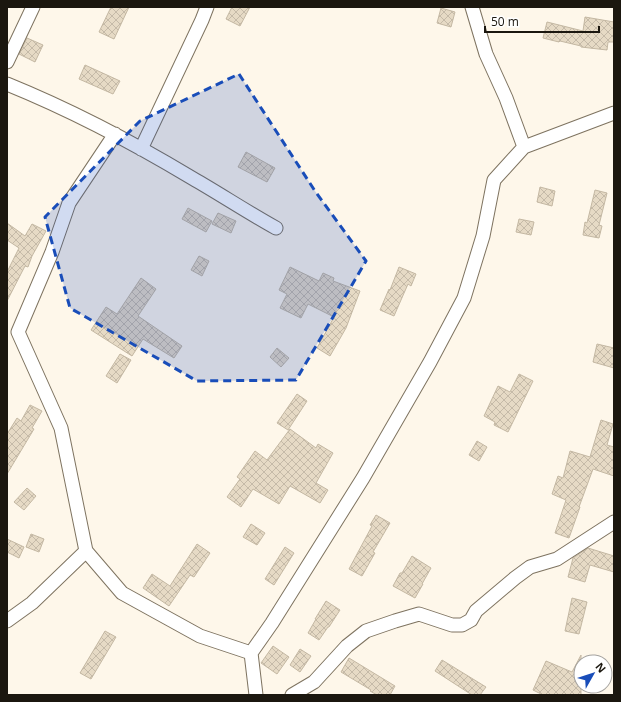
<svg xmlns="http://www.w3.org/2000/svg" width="621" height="702" font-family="'Open Sans',sans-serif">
  <defs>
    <pattern id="building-cross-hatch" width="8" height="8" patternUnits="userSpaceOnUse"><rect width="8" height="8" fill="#e6dac5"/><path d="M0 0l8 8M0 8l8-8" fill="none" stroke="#c5baa8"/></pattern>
  </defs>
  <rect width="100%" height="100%" fill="#fef7ea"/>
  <!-- building -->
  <path fill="url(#building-cross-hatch)" stroke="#c4b8a3" d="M111 7H129L114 39 99 32Z
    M232 7H250L240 26 226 19Z
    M441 8 455 12 451 27 437 23Z
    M585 17 614 22V42H608L607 50 581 47V46L560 41 559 42 543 38 547 22 583 31Z
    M27 38 43 45 35 62 19 54Z
    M85 65 120 81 113 94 79 79Z
    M246 152 275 168 267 182 238 167Z
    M540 187 555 191 552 206 537 202Z
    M595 190 607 193 599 225 602 226 599 238 583 235 585 222 587 223Z
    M188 208 212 221 206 232 182 219Z
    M218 213 236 221 231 233 212 224Z
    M519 219 534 222 531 235 516 232Z
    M7 223 25 236 32 224 46 231 32 256 28 267 25 266 7 301V272L19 248 7 240Z
    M199 256 209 261 202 276 191 270Z
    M290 267 319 281 323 273 334 278 333 281 360 291 346 328 330 356 317 348 334 317 308 304 301 318 280 308 287 294 279 290Z
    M399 267 416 274 411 286 408 284 394 316 380 310 389 289 390 290Z
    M141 278 156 289 138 316 182 346 174 358 143 339 132 356 91 330 106 307 117 314Z
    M597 344 614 348V368L593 362Z
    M277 348 289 358 281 367 270 357Z
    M120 354 131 360 117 383 106 376Z
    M519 374 533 381 508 432 494 425 495 422 484 416 498 386 510 392Z
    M297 394 307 401 288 430 277 423Z
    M30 405 42 411 32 428 34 429 7 474V434L17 418 21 421Z
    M601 420 613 424 607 445 614 447V476L593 469 579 507H580L569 538 555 533 566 500 552 494 558 476 563 478 570 451 590 457Z
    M290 429 316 448 318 444 333 453 316 483 328 490 320 503 290 486 279 504 253 489 241 507 227 497 240 479 237 477 255 451 267 460Z
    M477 441 487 447 479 461 469 455Z
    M27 488 36 496 24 510 14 502Z
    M376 515 390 523 373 552 375 553 362 576 349 569 372 526 370 525Z
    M251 524 265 533 257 545 243 537Z
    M31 534 44 539 39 552 26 547Z
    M7 539 24 547 19 558 7 552Z
    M197 544 210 553 194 577 190 575 169 606 143 588 152 574 170 586Z
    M285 547 294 553 274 585 265 579Z
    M588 548 614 556V572L590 565 585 582 568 577 573 558Z
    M412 556 431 568 422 584H423L415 598 393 586 400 573H402Z
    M572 598 587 602 579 634 565 631Z
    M326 601 340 610 329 627H328L319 640 308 633 316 619H315Z
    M105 631 116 637 91 679 80 673Z
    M273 646 289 657 277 674 261 663Z
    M300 649 311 656 300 672 290 665Z
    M581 655V695H543L533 690 546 661 572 672Z
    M349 658 395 686 390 695H377L370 691 371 690 341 672Z
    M442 660 486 687 480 695H472L435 671Z"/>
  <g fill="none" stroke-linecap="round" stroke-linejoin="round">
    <defs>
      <path id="street" d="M472 7 486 54 506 98 524 147
        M7 62 33 7
        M7 84C71 110 132 142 192 178 220 194 247 212 276 228
        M115 134 69 203 52 252 18 332 61 428 86 551 122 593 200 636 251 653
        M141 149 202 20 207 7
        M7 621 32 603 86 551
        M256 695 251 653 272 623 363 478 430 362 464 298 483 236 494 180 524 147 614 113
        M292 695 314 682 347 646 366 631 395 621 419 614 452 625H462L471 620 476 611 515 578 530 567 557 559 614 522"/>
    </defs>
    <!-- street casing -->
    <use href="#street" stroke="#7e7360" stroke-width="15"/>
    <!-- street -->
    <use href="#street" stroke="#fff" stroke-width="13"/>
  </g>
  <!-- marked area -->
  <path fill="#194db9" fill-opacity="0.2" stroke="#194db9" stroke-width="3" stroke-dasharray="8 5" stroke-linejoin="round" d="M239 74 315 191 366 261 296 380 197 381 70 308 45 217 140 121Z"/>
  <!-- border -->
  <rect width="621" height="702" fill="none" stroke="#1b170f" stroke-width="16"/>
  <!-- north arrow -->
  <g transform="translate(593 674) rotate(51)"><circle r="19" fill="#ffffff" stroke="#a4a29f"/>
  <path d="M0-3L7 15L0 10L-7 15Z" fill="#194db9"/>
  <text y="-6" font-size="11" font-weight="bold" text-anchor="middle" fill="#1b170f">N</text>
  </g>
  <!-- scale -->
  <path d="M485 26v6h114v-6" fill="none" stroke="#1b170f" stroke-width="2"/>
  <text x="491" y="26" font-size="12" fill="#1b170f" stroke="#ffffff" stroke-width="3" paint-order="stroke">50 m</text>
</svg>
